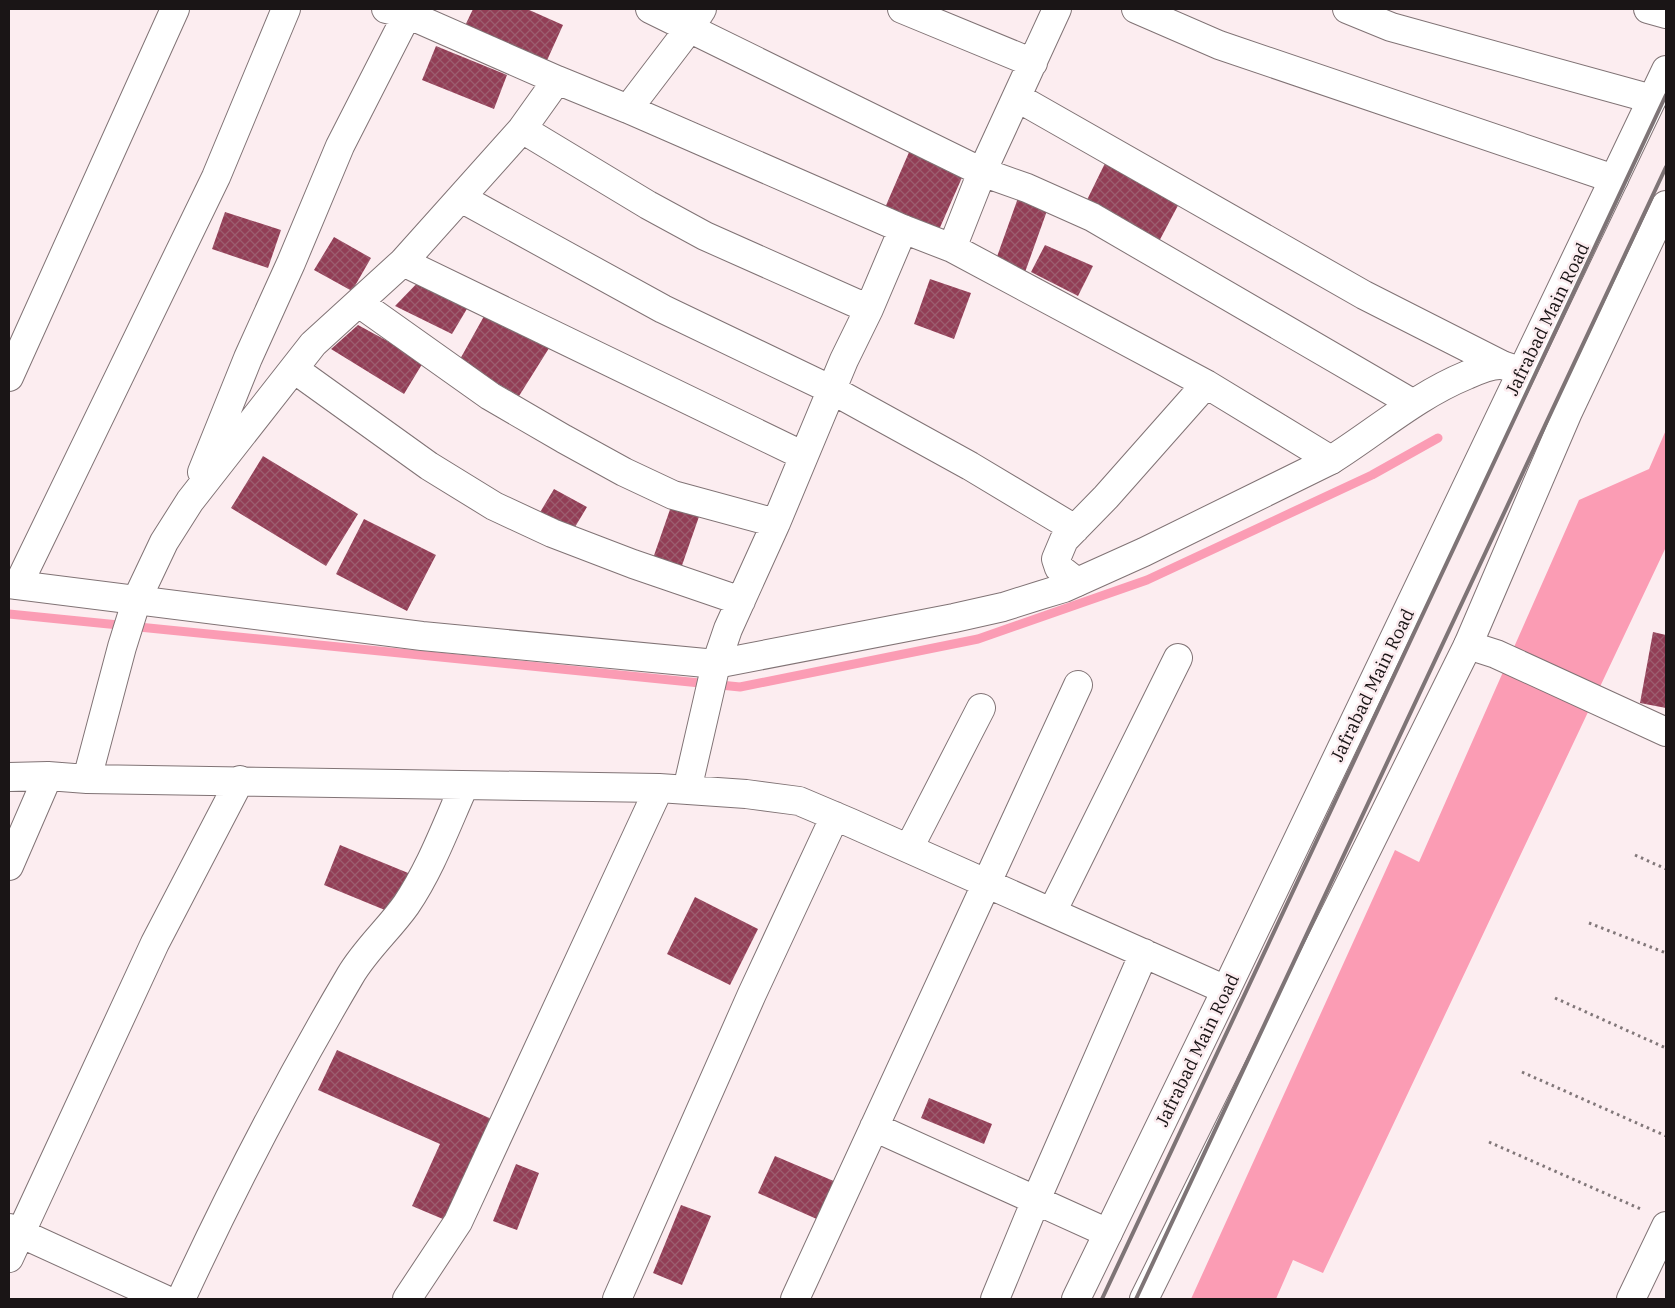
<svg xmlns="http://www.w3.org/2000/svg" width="1675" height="1308" font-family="'IBM Plex Serif',serif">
  <defs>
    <pattern id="building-cross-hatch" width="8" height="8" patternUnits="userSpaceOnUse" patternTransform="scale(1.25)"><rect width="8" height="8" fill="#923e56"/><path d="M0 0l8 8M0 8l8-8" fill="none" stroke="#9c5d6f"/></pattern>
  </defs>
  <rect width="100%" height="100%" fill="#fcedf0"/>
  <!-- water -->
  <path fill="#fb9cb4" d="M1666 430V547L1323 1273 1293 1260 1276 1299H1191L1395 850 1419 862 1579 500 1649 469Z"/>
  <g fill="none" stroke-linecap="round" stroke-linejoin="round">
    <!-- stream -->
    <path stroke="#fb9cb4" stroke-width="9" d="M9 614 740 687 978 639 1147 580 1372 475 1438 438"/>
  </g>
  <!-- building -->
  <path fill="url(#building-cross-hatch)" d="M473 9H527L563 25 544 67 463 30Z
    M436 46 507 75 494 109 422 80Z
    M910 150 964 173 938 232 884 210Z
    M1108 157 1183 196 1155 249 1085 204Z
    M1018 198 1048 208 1024 275 994 265Z
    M225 212 281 230 268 268 212 249Z
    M334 237 371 258 352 291 314 270Z
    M1045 245 1093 266 1078 296 1031 272Z
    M423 277 471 302 452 334 395 306Z
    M930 279 971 293 954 339 914 324Z
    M488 309 551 345 519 396 459 361Z
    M358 325 424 361 404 394 331 349Z
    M263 456 358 514 326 566 231 508Z
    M554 489 587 507 572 532 539 514Z
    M674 498 702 508 679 574 651 564Z
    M364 519 436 555 407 611 336 574Z
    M1653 632 1666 635V708L1640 703Z
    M340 845 413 875 397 915 324 885Z
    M695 897 758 929 730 985 667 954Z
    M337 1050 496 1121 450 1222 412 1206 440 1144 318 1090Z
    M929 1098 992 1124 984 1144 921 1118Z
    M775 1156 836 1182 819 1220 758 1193Z
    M516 1164 539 1173 517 1230 493 1221Z
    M681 1205 711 1216 682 1285 653 1273Z"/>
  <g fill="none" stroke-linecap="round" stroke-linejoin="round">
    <defs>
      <path id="minor" d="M386 9 407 14 557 80 628 109 903 229 952 248 1206 384 1331 460
        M650 9 982 172 1027 188 1092 217 1412 403
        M902 9 1033 63
        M1136 9 1219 45 1614 179
        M1347 9 1391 27 1652 99
        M1648 9 1666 14
        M1018 98 1364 295 1500 364
        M628 109 689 29 702 9
        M522 129 648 205 705 236 869 309
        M461 198 663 309 832 390 970 466 1075 529
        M952 248 982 172 1057 9
        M403 262 804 456
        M359 303 490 396 564 439 624 472 673 495 776 523
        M294 369 429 466 494 506 552 533 633 564 741 601
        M9 377 175 9
        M202 472 248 358 291 263 340 146 410 9
        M1077 582 1059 568 1056 559 1064 540 1106 497 1206 384
        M18 585 216 177 286 9
        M1468 645 1496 654 1666 732
        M9 777 48 776 87 779 659 788 746 794 799 801 851 823 1226 990
        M87 779 122 647 137 599 164 542 190 501 313 344 403 262 522 129 557 80
        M687 790 716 664 728 629 776 523 844 360 869 309 903 229
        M909 848 981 708
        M9 866 48 776
        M1052 912 1178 658
        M874 1127 1108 1233
        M9 1228 164 1299
        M9 1258 155 943 240 780
        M181 1299C232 1189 288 1081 350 976 365 950 389 929 406 905 431 868 446 826 464 786
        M407 1299 458 1222 659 788
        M617 1299 752 994 835 816
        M795 1299 1078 685
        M995 1299 1036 1200 1144 953
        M1631 1299 1666 1226"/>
      <path id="tertiary" d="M9 584 422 636 716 664 954 618 1003 607 1041 595 1064 588 1144 552 1331 460C1377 431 1416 396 1467 375 1476 371 1489 365 1500 365 1506 365 1515 370 1521 372"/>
      <path id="secondary" d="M1076 1299 1226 990 1666 70
        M1144 1299 1468 645 1568 412 1666 205"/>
    </defs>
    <!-- minor casing -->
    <use href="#minor" stroke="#807375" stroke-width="30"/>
    <!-- tertiary casing -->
    <use href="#tertiary" stroke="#807375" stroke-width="30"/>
    <!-- secondary casing -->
    <use href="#secondary" stroke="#807375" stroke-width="30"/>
    <!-- path -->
    <path stroke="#817779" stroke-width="3" stroke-dasharray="2.5 4" stroke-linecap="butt" d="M1635 855 1666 869
      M1589 923 1666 953
      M1555 998 1666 1048
      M1522 1072 1666 1136
      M1489 1142 1643 1210"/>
    <!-- minor -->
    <use href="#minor" stroke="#fff" stroke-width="28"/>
    <!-- tertiary -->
    <use href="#tertiary" stroke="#fff" stroke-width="28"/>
    <!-- secondary -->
    <use href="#secondary" stroke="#fff" stroke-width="28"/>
    <!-- rail -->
    <path stroke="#7e7476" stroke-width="4" d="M1102 1299 1666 95
      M1136 1299 1666 167"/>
  </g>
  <g text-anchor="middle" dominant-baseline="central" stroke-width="5" stroke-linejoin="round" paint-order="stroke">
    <!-- street labels -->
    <g font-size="18" fill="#1a1516" stroke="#fcedf0">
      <text transform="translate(1547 319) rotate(-64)">Jafrabad Main Road</text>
      <text transform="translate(1372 685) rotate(-64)">Jafrabad Main Road</text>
      <text transform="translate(1197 1050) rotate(-64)">Jafrabad Main Road</text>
    </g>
  </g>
  <!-- border -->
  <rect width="1675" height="1308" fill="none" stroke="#1a1516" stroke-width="20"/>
</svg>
